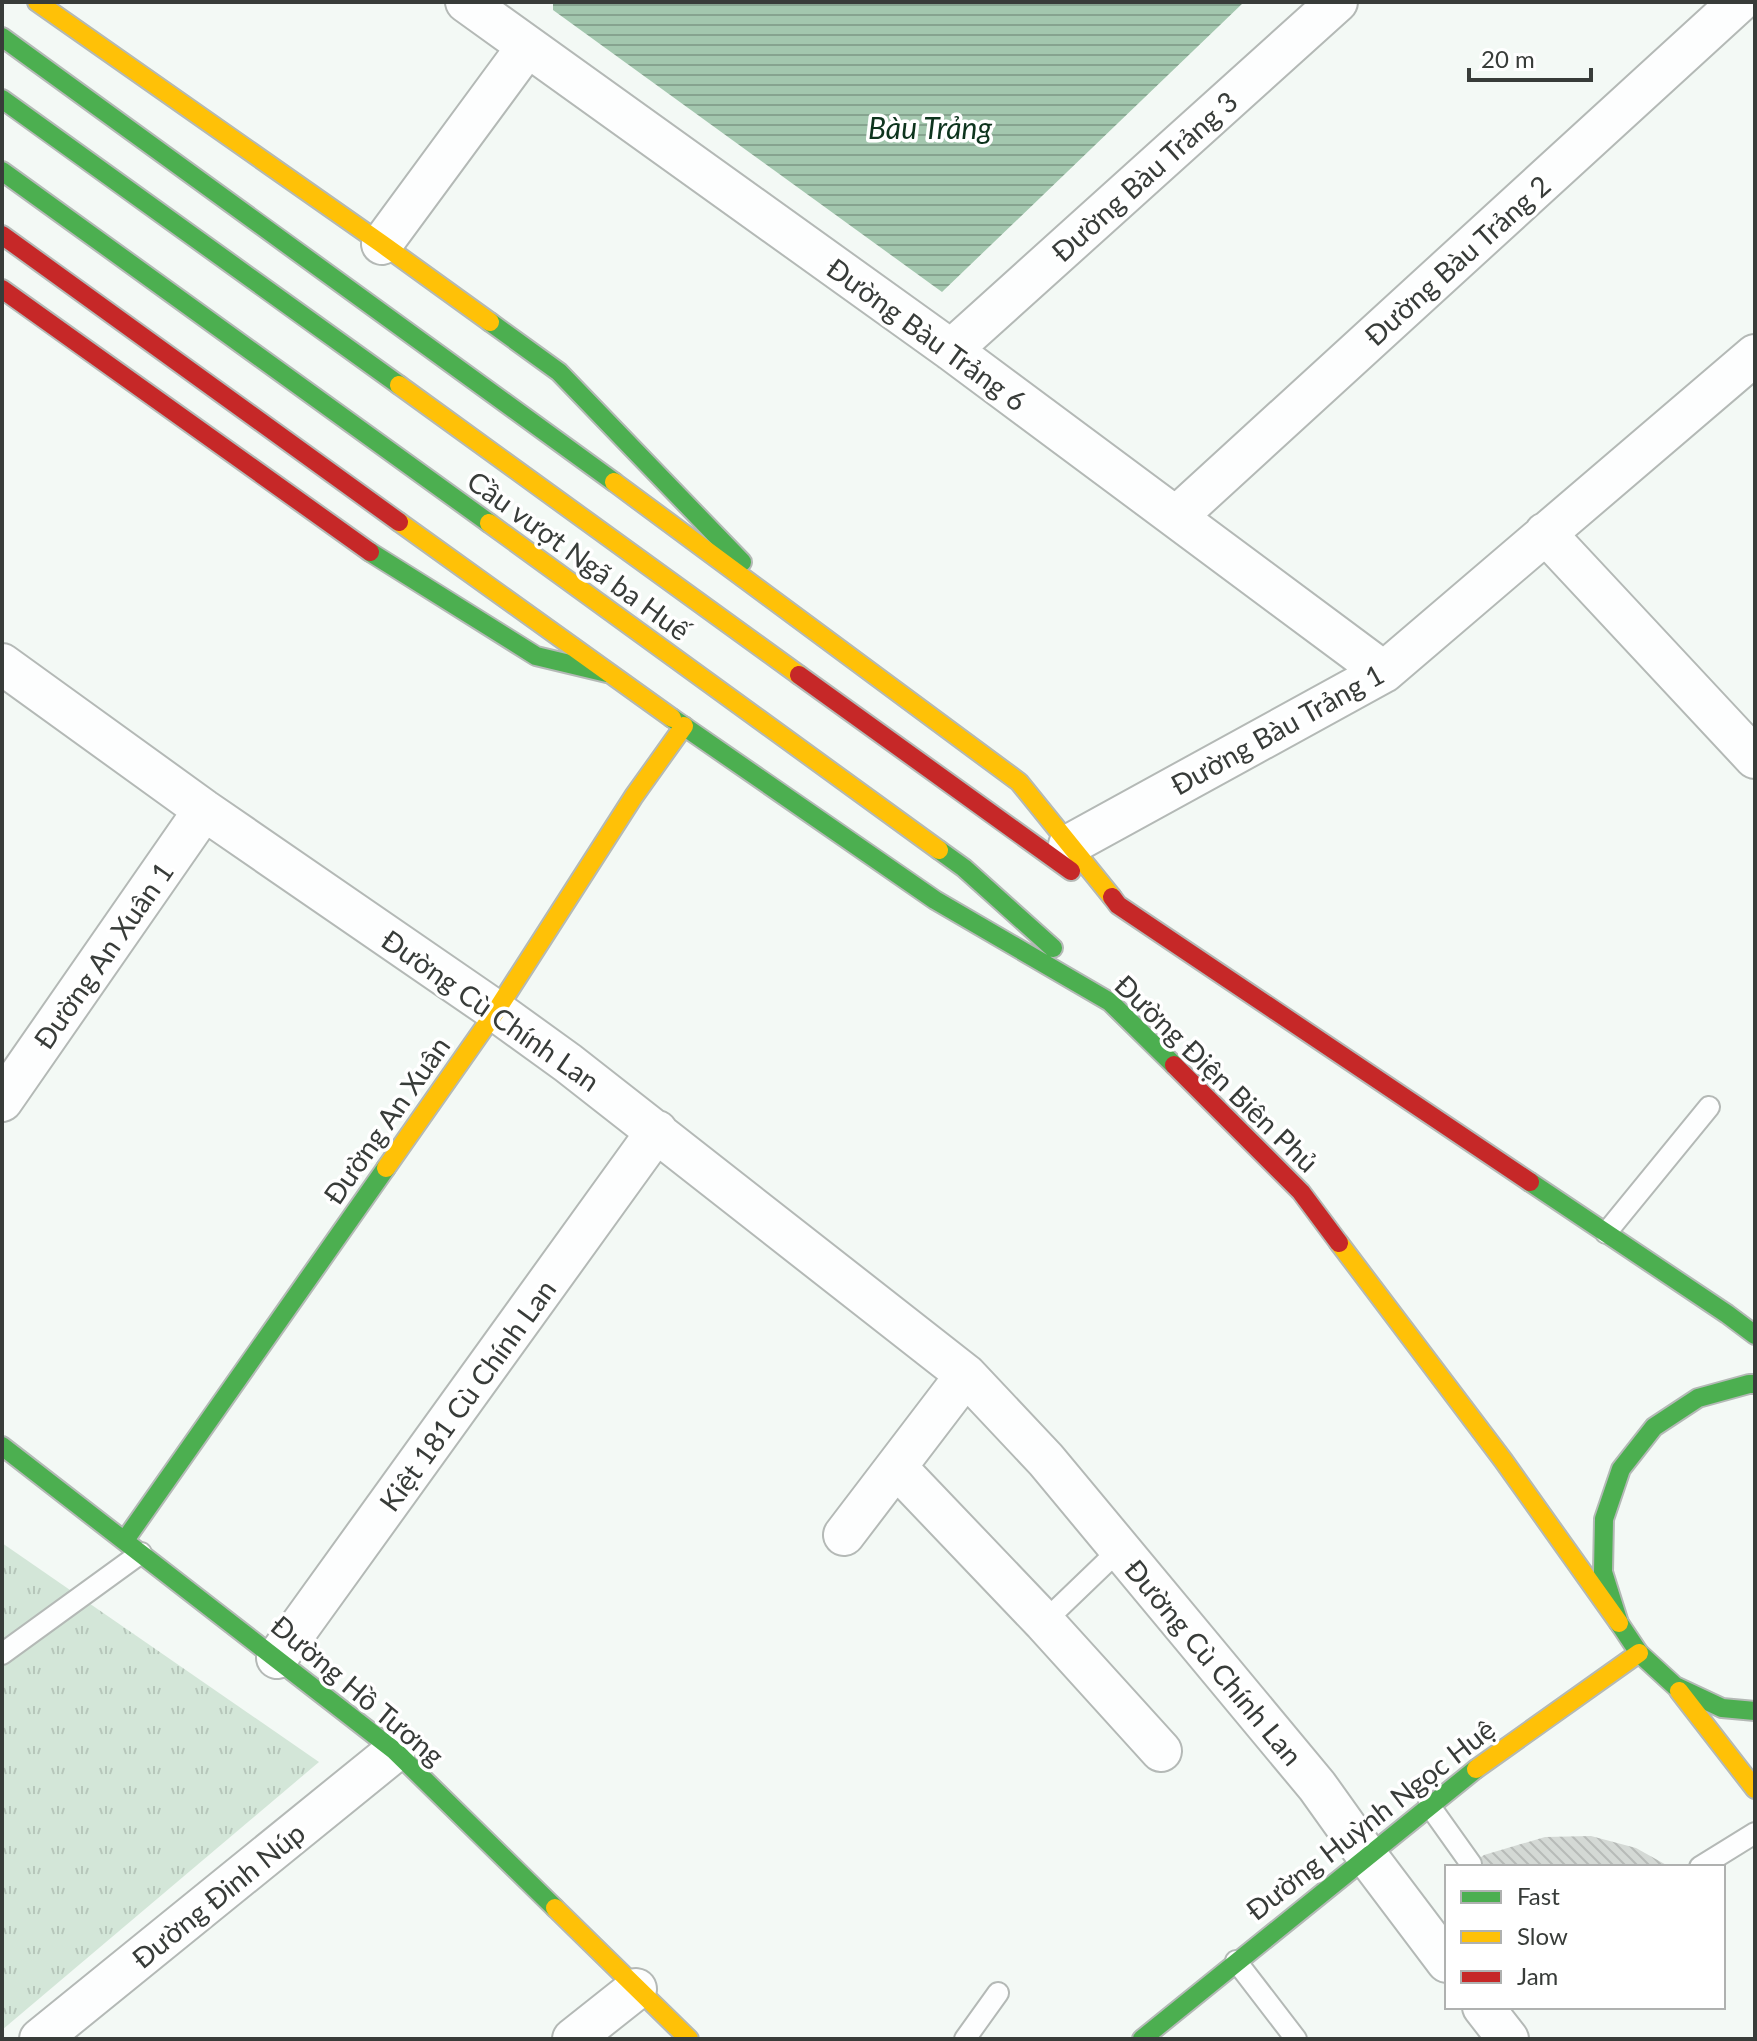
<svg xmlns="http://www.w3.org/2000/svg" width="1757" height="2041" font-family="Lato,sans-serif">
  <defs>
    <pattern id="park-tufts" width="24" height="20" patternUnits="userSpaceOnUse" patternTransform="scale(2)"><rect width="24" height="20" fill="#d3e6d8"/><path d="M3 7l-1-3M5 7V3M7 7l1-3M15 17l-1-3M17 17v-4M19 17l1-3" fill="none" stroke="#b6c6ba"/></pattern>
    <pattern id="water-rules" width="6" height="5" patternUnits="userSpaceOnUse" patternTransform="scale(2)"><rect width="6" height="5" fill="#a3c7ae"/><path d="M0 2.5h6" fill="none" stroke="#86a38f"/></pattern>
    <pattern id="building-back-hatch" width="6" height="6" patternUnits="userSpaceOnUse" patternTransform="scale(2)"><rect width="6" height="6" fill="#d4d9d5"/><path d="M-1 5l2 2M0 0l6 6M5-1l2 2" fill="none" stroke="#b7bbb8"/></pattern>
  </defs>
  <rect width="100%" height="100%" fill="#f3f9f5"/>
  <!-- park -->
  <path fill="url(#park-tufts)" d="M2 1543 319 1762 2 2030Z"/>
  <!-- water -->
  <path fill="url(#water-rules)" d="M553 2H1244L942 292 553 10Z"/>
  <!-- building -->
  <path fill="url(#building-back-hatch)" d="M1591 1836 1636 1848 1670 1867H1467L1484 1855 1545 1837Z"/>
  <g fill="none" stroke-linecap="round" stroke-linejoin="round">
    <defs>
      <path id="lane" d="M1606 1233 1709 1107
        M1044 1622 1120 1549
        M2 1654 141 1553
        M1429 1805 1471 1864
        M1700 1867 1755 1833
        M1236 1961 1296 2039
        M965 2039 998 1993"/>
      <path id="street" d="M466 2 951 350 1384 672
        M382 244 527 47
        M951 350 1337 2
        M1176 517 1739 2
        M1545 533 1755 758
        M2 664 204 810 496 1011 568 1063 966 1375 1046 1460 1317 1786 1367 1856 1447 1962
        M1069 845 1384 672 1755 355
        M2 1101 204 810
        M896 1467 1044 1622 1161 1751
        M844 1535 966 1375
        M277 1658 657 1131
        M1483 2007 1508 2039
        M40 2039 395 1751
        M573 2039 636 1989"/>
      <path id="fast" d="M2 37 614 482
        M2 99 399 385
        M2 171 489 523
        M490 322 559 372 742 562
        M370 552 536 656 607 673
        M672 718 935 900 1110 1002 1174 1065
        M939 850 964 868 1053 948
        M1530 1182 1727 1314 1755 1335
        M1755 1384H1749L1698 1398 1654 1427 1621 1469 1604 1519 1603 1572 1619 1623 1639 1653 1675 1686 1722 1708 1755 1711
        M2 1446 395 1751 555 1908
        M125 1540 386 1168
        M1142 2039 1476 1769"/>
      <path id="slow" d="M37 2 382 244 490 322
        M399 385 799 675
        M614 482 1019 782 1112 897
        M399 522 672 718
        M489 523 939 850
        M386 1168 496 1011 634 796 684 726
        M1339 1243 1503 1460 1619 1623
        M1679 1691 1755 1789
        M1476 1769 1639 1653
        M555 1908 689 2039"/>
      <path id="jam" d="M2 235 399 522
        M2 289 370 552
        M799 675 1071 871
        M1112 897 1118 905 1530 1182
        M1174 1065 1301 1192 1339 1243"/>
    </defs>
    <!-- lane casing -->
    <use href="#lane" stroke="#b4b9b6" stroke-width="24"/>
    <!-- street casing -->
    <use href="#street" stroke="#b4b9b6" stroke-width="44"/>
    <!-- fast casing -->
    <use href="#fast" stroke="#b4b9b6" stroke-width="22"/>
    <!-- slow casing -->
    <use href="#slow" stroke="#b4b9b6" stroke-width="22"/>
    <!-- jam casing -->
    <use href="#jam" stroke="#b4b9b6" stroke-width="22"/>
    <!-- lane -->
    <use href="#lane" stroke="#fdfefe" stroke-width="20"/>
    <!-- street -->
    <use href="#street" stroke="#fdfefe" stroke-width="40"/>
    <!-- fast -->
    <use href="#fast" stroke="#4caf50" stroke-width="18"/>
    <!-- slow -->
    <use href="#slow" stroke="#ffc107" stroke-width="18"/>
    <!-- jam -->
    <use href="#jam" stroke="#c62828" stroke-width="18"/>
  </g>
  <g text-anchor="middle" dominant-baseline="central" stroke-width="7" stroke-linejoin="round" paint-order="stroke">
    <!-- street labels -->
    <g font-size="28" fill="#383c39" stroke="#fff">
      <text transform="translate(1144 176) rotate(-42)">Đường Bàu Trảng 3</text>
      <text transform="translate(1457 260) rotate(-42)">Đường Bàu Trảng 2</text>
      <text transform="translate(927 334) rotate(36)">Đường Bàu Trảng 6</text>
      <text transform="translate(579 555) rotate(36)">Cầu vượt Ngã ba Huế</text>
      <text transform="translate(1277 729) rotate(-29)">Đường Bàu Trảng 1</text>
      <text transform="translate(103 955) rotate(-55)">Đường An Xuân 1</text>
      <text transform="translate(491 1010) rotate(35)">Đường Cù Chính Lan</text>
      <text transform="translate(1217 1073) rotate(44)">Đường Điện Biên Phủ</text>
      <text transform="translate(386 1120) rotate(-55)">Đường An Xuân</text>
      <text transform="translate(467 1395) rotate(-54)">Kiệt 181 Cù Chính Lan</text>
      <text transform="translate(1214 1662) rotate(50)">Đường Cù Chính Lan</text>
      <text transform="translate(358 1690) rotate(40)">Đường Hồ Tương</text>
      <text transform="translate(1370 1819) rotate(-38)">Đường Huỳnh Ngọc Huệ</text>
      <text transform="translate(218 1895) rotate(-39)">Đường Đinh Núp</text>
    </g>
    <!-- water labels -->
    <g font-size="30" font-style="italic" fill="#0d341d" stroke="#fff">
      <text x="930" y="127">Bàu Trảng</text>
    </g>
  </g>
  <!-- border -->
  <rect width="1757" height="2041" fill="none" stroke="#383c39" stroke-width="8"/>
  <!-- legend -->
  <rect x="1445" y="1865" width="280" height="144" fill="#ffffff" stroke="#afb1b0" stroke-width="2"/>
  <rect x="1461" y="1891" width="40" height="12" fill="#4caf50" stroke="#afb1b0" stroke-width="2"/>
  <text x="1517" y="1905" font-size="24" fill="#383c39">Fast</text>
  <rect x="1461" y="1931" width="40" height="12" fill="#ffc107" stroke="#afb1b0" stroke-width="2"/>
  <text x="1517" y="1945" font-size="24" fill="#383c39">Slow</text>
  <rect x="1461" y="1971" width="40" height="12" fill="#c62828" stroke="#afb1b0" stroke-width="2"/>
  <text x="1517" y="1985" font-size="24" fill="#383c39">Jam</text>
  <!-- scale -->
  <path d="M1469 68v12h122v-12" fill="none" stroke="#383c39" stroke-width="4"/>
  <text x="1481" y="68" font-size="24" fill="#383c39" stroke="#ffffff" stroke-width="6" paint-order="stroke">20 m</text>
</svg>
